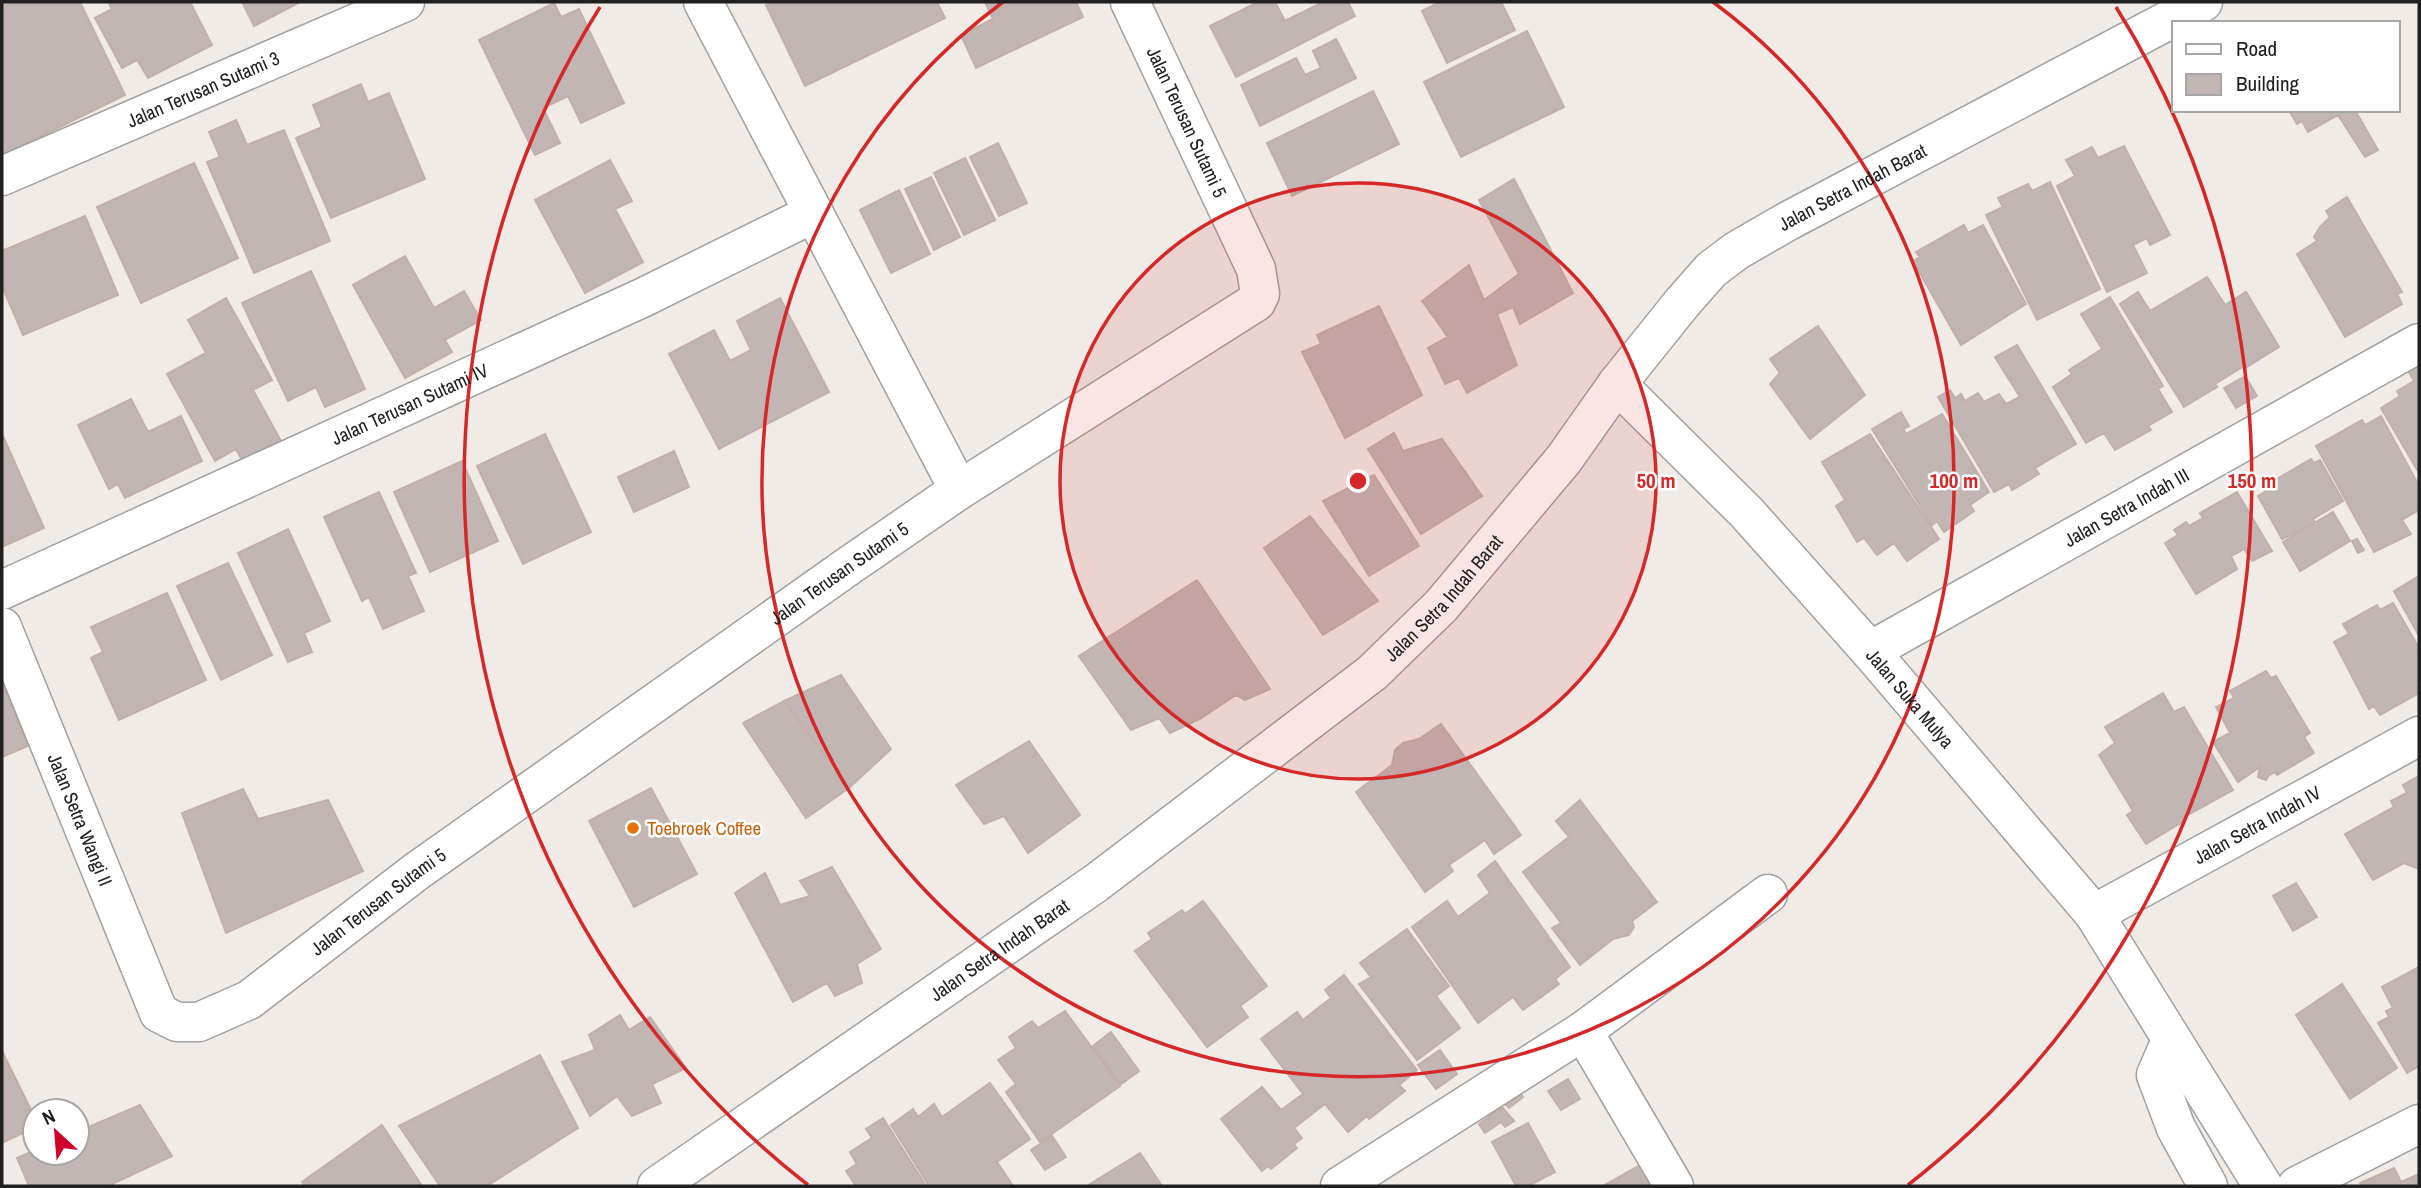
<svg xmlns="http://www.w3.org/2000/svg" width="2421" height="1188" font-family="'Archivo Narrow',sans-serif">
  <rect width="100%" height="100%" fill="#f0ebe6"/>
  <!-- building -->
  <path fill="#c1b6b3" stroke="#c2afa9" stroke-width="2" d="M4 2H80L125 95 5 154 2 148V3Z
    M108 2H190L212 45 148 78 137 60 122 68 95 18 112 9Z
    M242 2H300L254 26Z
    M773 2H937L945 18 805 86 766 5Z
    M985 2H1076L1083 17 976 68 961 35 993 19Z
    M1258 2H1275L1285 21 1323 2H1348L1355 16 1236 77 1210 26Z
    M1440 2H1501L1515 30 1447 63 1422 11Z
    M554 3 561 17 579 9 624 103 581 123 568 96 543 108 560 143 535 155 479 40Z
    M1527 31 1564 107 1461 157 1424 82Z
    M1336 39 1356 78 1260 126 1241 85 1296 58 1305 75 1321 68 1313 51Z
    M361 84 368 102 389 93 425 179 331 218 296 138 322 127 313 105Z
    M1373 91 1399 144 1292 196 1267 143Z
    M2289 110H2355L2378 150 2365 157 2338 115 2308 132 2302 121 2297 124Z
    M236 120 247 145 284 130 330 241 254 273 207 162 220 157 209 132Z
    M998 143 1027 203 999 216 970 157Z
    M2124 146 2170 235 2150 245 2147 238 2133 245 2147 273 2107 292 2057 186 2075 176 2066 160 2092 147 2098 158Z
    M965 158 995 220 964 235 934 173Z
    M610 160 632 201 615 209 643 262 585 293 535 200Z
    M194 163 238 258 141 303 97 207Z
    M931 177 960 237 934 250 905 189Z
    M1514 179 1573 293 1520 324 1513 307 1497 314 1517 365 1467 393 1459 378 1445 384 1428 348 1448 337 1422 301 1469 265 1484 300 1519 274 1479 200Z
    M2050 182 2100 289 2037 320 1986 215 2003 207 1998 198 2028 184 2032 191Z
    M899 190 930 254 891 273 860 210Z
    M2347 197 2402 292 2397 294 2402 304 2345 337 2297 254 2317 241 2314 237 2320 227 2330 217 2326 211Z
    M85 216 118 295 23 335 2 286V251Z
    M1964 225 1968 233 1983 225 2026 304 1961 345 1913 261 1920 257 1916 252Z
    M405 256 434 308 464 291 481 320 445 340 452 352 405 378 353 285Z
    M311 271 365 389 325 407 316 387 288 401 242 303Z
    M2207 277 2225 305 2246 292 2279 347 2245 368 2244 366 2215 384 2217 387 2184 407 2120 304 2138 292 2150 311Z
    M2110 297 2163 386 2158 389 2172 412 2148 426 2151 430 2115 450 2104 433 2086 443 2053 387 2072 374 2069 370 2102 349 2081 314Z
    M226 298 272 380 253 390 281 441 243 462 236 449 215 461 167 374 206 353 188 320Z
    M780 298 829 392 719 449 669 354 714 330 730 361 751 350 737 321Z
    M1379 306 1422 395 1345 438 1302 352 1321 344 1317 335Z
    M1818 326 1865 395 1810 439 1770 384 1780 373 1770 359Z
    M2017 345 2076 444 2035 468 2039 474 2012 490 2009 484 1994 492 1938 397 1950 390 1955 398 1961 394 1965 401 1978 393 1984 402 1999 394 2006 404 2020 397 1995 357Z
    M2419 360V473L2381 408 2400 396 2397 391 2414 381 2406 367Z
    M2245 376 2257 396 2236 408 2224 388Z
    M131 399 148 432 181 416 202 461 125 498 118 484 109 489 78 425Z
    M1901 412 1909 426 1903 429 1906 434 1942 414 1989 492 1970 505 1974 511 1944 532 1937 521 1932 525 1872 429Z
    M2381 416 2419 486V510L2402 520 2411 534 2374 552 2316 446 2362 420 2365 425Z
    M1394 433 1403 451 1442 439 1482 496 1421 534 1368 449Z
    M2 434 44 528 2 547Z
    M545 434 591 532 523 564 477 466Z
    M1870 434 1939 539 1907 561 1894 543 1877 555 1864 538 1857 542 1836 506 1845 500 1822 462Z
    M674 451 689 487 634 512 618 477Z
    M2311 459 2314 463 2320 460 2343 501 2313 519 2315 523 2282 539 2258 496 2265 492 2263 487Z
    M462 461 498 541 430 572 394 492Z
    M1374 475 1419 546 1369 576 1323 501Z
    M379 492 416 573 408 576 424 611 383 629 369 597 362 601 324 517Z
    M2237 492 2272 551 2252 561 2244 549 2231 556 2237 569 2196 594 2165 543 2178 535 2174 530 2186 522 2189 526 2203 518 2200 513Z
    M2333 512 2350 541 2300 571 2283 542Z
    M1310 516 1378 601 1323 635 1264 548Z
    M288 529 330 621 304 633 312 652 288 662 238 553Z
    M2357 539 2364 550 2358 553 2352 541Z
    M228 563 272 655 221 680 177 586Z
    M2419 576V636L2394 591Z
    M1197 580 1270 689 1245 700 1236 695 1200 719 1170 733 1159 718 1131 730 1079 656Z
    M167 593 206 680 119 720 91 658 103 652 91 627Z
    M2393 603 2419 648 2416 651 2419 657V680L2416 682 2419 693 2380 715 2374 706 2369 709 2334 642 2349 634 2343 624 2377 605 2380 610Z
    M2266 671 2271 678 2276 676 2310 733 2304 737 2314 753 2277 775 2275 772 2269 775 2266 780 2258 777 2260 767 2238 782 2213 742 2230 733 2216 707 2234 698 2230 691Z
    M841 675 891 749 849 788 784 701Z
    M2 681 28 746 2 757Z
    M2163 693 2174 712 2184 707 2233 790 2182 818 2184 821 2146 844 2127 815 2133 811 2099 755 2115 743 2105 727Z
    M784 701 849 788 806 818 743 723Z
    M1441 724 1521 835 1494 854 1485 840 1449 865 1453 871 1425 892 1356 792 1392 765 1395 750 1403 743 1419 739Z
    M1029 741 1080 815 1028 853 1004 816 984 824 956 785Z
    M2419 776V869L2404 863 2373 880 2345 834 2394 807 2391 801 2407 793 2403 785Z
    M651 788 697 874 634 907 589 821Z
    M243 789 258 819 328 800 363 871 226 933 182 813Z
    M1580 800 1657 902 1632 921 1634 927 1629 935 1613 939 1580 965 1552 928 1561 923 1523 872 1569 837 1556 821Z
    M1495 861 1570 967 1555 979 1559 984 1523 1010 1513 997 1478 1023 1412 927 1447 901 1458 917 1490 893 1478 875Z
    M832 867 881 949 857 964 862 983 835 996 827 983 793 1002 735 893 765 873 780 905 810 896 800 881Z
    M2296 883 2317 917 2293 931 2273 896Z
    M1203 901 1267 986 1240 1006 1248 1017 1207 1047 1135 951 1152 939 1148 933 1182 910 1185 914Z
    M1407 929 1449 986 1436 996 1460 1028 1417 1060 1359 984 1371 977 1360 963Z
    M2419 967V1066L2407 1073 2378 1023 2389 1017 2386 1011 2393 1008 2382 987Z
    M1344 975 1417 1070 1399 1085 1405 1091 1369 1119 1367 1116 1348 1132 1325 1104 1294 1128 1302 1138 1294 1144 1297 1148 1271 1169 1268 1166 1262 1171 1221 1119 1262 1087 1281 1110 1303 1094 1261 1039 1297 1012 1303 1020 1331 998 1325 990Z
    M2342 984 2397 1068 2350 1099 2296 1015Z
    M1065 1011 1120 1086 1040 1142 1006 1092 1016 1084 998 1060 1016 1048 1009 1037 1032 1021 1038 1028Z
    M620 1015 629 1030 650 1017 686 1068 652 1084 661 1103 632 1116 617 1096 590 1116 562 1062 595 1050 589 1035Z
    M1111 1032 1139 1071 1121 1084 1093 1046Z
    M1440 1050 1457 1074 1436 1089 1418 1065Z
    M2 1051 35 1118V1127L2 1143Z
    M540 1055 578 1128 487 1186H440L399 1126Z
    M1568 1079 1580 1099 1561 1110 1548 1091Z
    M990 1083 1030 1139 997 1162 1013 1186H929L891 1125 913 1109 918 1117 934 1104 942 1117Z
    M1514 1085 1523 1097 1509 1108 1498 1096Z
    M140 1105 172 1156 108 1186H29L17 1158 35 1150V1153H77V1132Z
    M1502 1107 1514 1121 1505 1127 1501 1122 1485 1133 1479 1124Z
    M883 1118 926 1186H856L846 1171 857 1164 850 1152 872 1138 866 1129Z
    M1528 1123 1555 1172 1528 1186H1516L1492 1142Z
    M382 1125 422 1186H305L302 1182Z
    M1052 1136 1066 1157 1045 1170 1031 1150Z
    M1140 1153 1162 1186H1087Z
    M1640 1165 1652 1186H1603Z
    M2394 1168 2401 1182 2419 1174V1186H2361L2360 1183Z"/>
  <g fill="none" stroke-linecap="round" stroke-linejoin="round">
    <defs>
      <g id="minor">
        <path d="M703 2 959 490"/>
        <path id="s1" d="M2 176 405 2"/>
        <path id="s2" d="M1617 384 1747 513 1870 651 2094 914 2263 1186"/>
        <path id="s3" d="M2 590 642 298 814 213"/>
        <path id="s4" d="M2 627 159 1013 177 1022H199L249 1000 417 871 850 565 959 490 1256 302 1260 294 1256 269 1130 2"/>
        <path id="s5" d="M1870 651 2419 343"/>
        <path id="s6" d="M2094 914 2419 736"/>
        <path d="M1583 1031 1674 1186"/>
        <path d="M2171 1040 2156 1075 2176 1128 2208 1186"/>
        <path id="s7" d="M657 1186 1096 883 1372 673 1441 606 1564 459 1617 384 1682 303 1711 270 1736 251 1788 221 2203 2"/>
        <path d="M1340 1186 1583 1031 1768 894"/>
        <path d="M2297 1186 2419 1124"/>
      </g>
    </defs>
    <!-- minor casing -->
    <use href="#minor" stroke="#a1a1a1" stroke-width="41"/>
    <!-- minor -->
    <use href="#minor" stroke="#fff" stroke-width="38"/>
  </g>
  <!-- distance rings -->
  <circle cx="1358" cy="481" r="298" fill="#d62828" fill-opacity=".12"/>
  <g fill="none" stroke="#d62828" stroke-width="3.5">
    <circle cx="1358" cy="481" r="298"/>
    <path d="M1713 2A596 596 0 1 1 1003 2"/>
    <path d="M808 1185A894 894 0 0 1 600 7M2116 7A894 894 0 0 1 1908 1185"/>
  </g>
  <!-- markers -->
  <circle fill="#e8710a" stroke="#fff" stroke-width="2.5" cx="633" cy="828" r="7"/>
  <g text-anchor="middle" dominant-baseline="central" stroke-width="5" stroke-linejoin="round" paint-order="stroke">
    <!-- street labels -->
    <g font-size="19" fill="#202020" stroke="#fff">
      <text stroke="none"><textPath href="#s1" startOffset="219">Jalan Terusan Sutami 3</textPath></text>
      <text transform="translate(1187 122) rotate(65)">Jalan Terusan Sutami 5</text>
      <text stroke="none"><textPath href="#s7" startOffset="1572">Jalan Setra Indah Barat</textPath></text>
      <text stroke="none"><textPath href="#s3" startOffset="448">Jalan Terusan Sutami IV</textPath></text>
      <text stroke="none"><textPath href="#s5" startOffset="294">Jalan Setra Indah III</textPath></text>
      <text stroke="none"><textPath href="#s4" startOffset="1242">Jalan Terusan Sutami 5</textPath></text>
      <text stroke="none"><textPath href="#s7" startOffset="984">Jalan Setra Indah Barat</textPath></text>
      <text stroke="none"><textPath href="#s2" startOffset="430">Jalan Suka Mulya</textPath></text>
      <text stroke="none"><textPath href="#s4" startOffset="208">Jalan Setra Wangi II</textPath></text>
      <text stroke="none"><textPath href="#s6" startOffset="186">Jalan Setra Indah IV</textPath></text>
      <text stroke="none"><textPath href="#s4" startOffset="676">Jalan Terusan Sutami 5</textPath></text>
      <text stroke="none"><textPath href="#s7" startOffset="416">Jalan Setra Indah Barat</textPath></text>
    </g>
    <!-- food labels -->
    <g font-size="19" fill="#c56008" stroke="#fff" text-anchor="start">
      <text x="647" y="828">Toebroek Coffee</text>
    </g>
  </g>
  <circle cx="1358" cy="481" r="10" fill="#d62828" stroke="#fff" stroke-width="3.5"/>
  <g font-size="21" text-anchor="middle" font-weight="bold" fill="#d62828" stroke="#fff" stroke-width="5" stroke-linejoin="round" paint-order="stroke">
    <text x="1656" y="488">50 m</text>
    <text x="1954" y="488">100 m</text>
    <text x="2252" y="488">150 m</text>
  </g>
  <!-- border -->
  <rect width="2421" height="1188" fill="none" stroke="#202020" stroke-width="7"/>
  <!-- legend -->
  <rect x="2172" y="21" width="228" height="91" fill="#ffffff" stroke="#a6a6a6" stroke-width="2"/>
  <rect x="2186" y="44" width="35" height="10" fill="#ffffff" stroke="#a6a6a6" stroke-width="2"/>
  <text x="2236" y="56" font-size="21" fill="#202020">Road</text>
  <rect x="2186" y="74" width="35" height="21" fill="#c1b6b3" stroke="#a6a6a6" stroke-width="2"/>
  <text x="2236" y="91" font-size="21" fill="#202020">Building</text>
  <!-- north arrow -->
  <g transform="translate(56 1132) rotate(334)"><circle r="33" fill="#ffffff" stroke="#a6a6a6" stroke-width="2"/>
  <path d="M0-5L12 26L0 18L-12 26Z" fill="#ce022a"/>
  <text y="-10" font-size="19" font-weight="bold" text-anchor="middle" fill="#202020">N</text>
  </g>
</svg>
